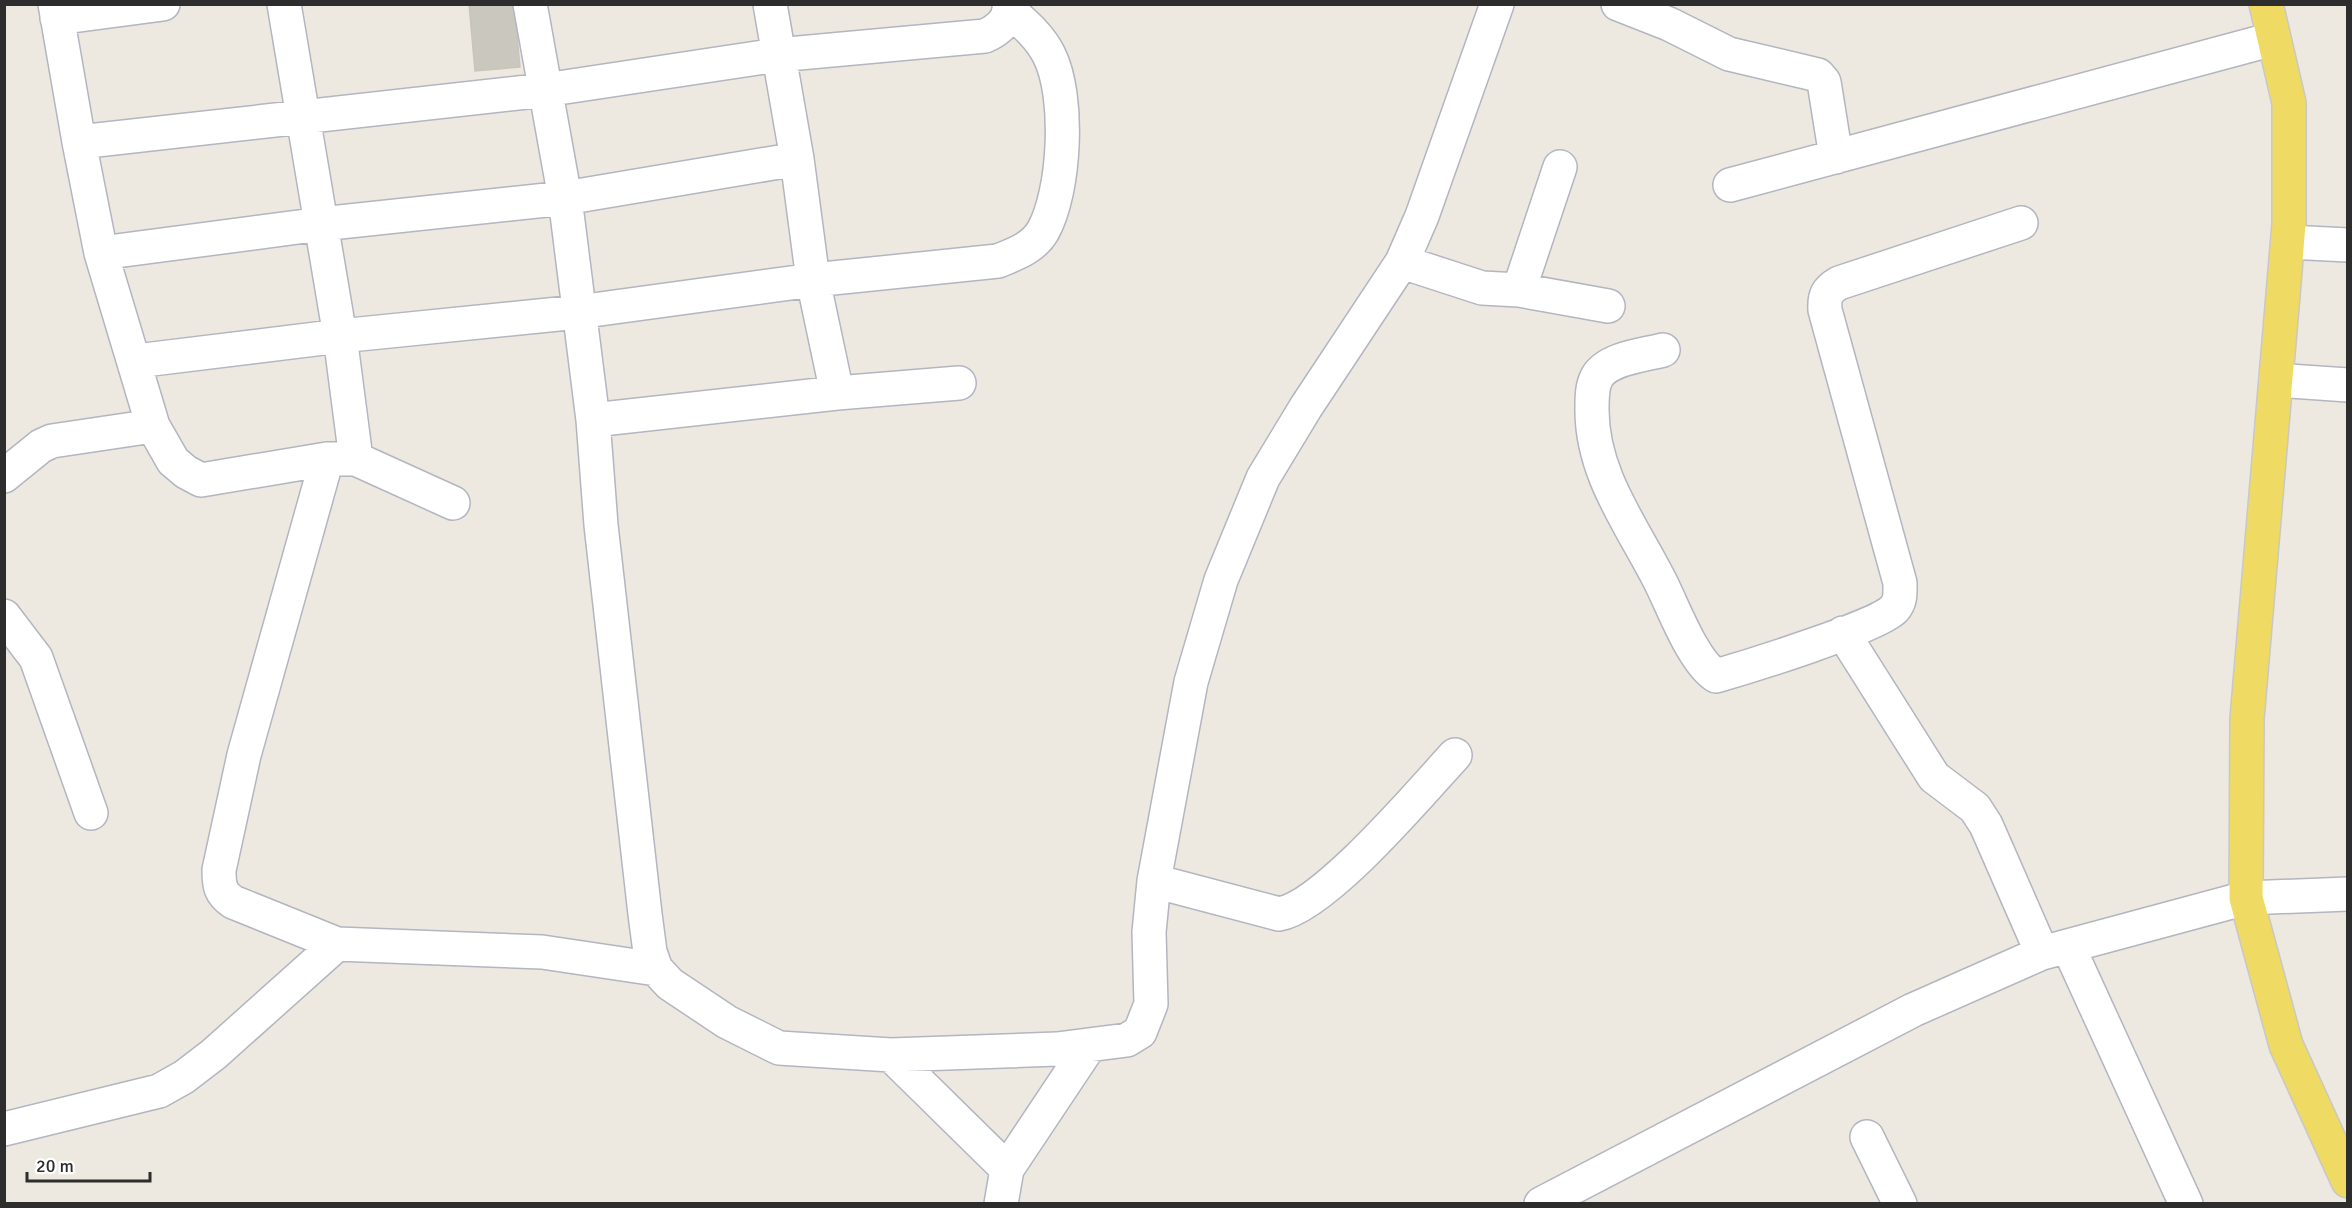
<svg xmlns="http://www.w3.org/2000/svg" width="2352" height="1208" font-family="Signika,sans-serif">
  <rect width="100%" height="100%" fill="#eee9e0"/>
  <!-- building -->
  <path fill="#cac7be" stroke="#cac5b9" stroke-width="1.5" d="M469 4H514L520 67 475 71Z"/>
  <g fill="none" stroke-linecap="round" stroke-linejoin="round">
    <defs>
      <path id="minor" d="M55 4 79 142 101 253 153 426 173 461 186 472 201 480 327 459H356L453 503
        M284 4 340 336 356 459
        M530 4 565 198 593 420 601 525 645 914 650 952 656 969 670 984 727 1022 779 1048 891 1055 1057 1049 1127 1040 1140 1032 1151 1004 1149 932 1154 881 1191 682 1221 580 1263 478 1306 407 1402 262 1422 216 1497 4
        M770 4 797 159 813 280 837 393
        M1618 4 1669 24 1729 54 1818 75 1824 82 1836 157
        M57 18 163 4
        M79 142 545 90 777 55 985 36C998 30 1011 20 1009 4
        M1730 185 2273 39
        M2288 242 2348 245
        M101 253 321 224 565 198 797 159
        M1402 262 1482 288 1519 290 1608 306
        M1519 290 1560 167
        M1663 350C1644 355 1608 358 1597 377 1592 386 1592 397 1592 408 1591 474 1633 527 1661 583 1674 609 1693 661 1716 676 1747 667 1877 627 1894 609 1901 601 1900 593 1900 583L1825 310C1824 296 1827 290 1839 283L2021 223
        M136 361 340 336 578 312 813 280 998 261C1015 254 1033 248 1043 231 1065 192 1070 96 1049 55 1040 37 1025 24 1010 11
        M2276 380 2348 385
        M593 420 837 393 959 383
        M327 459 244 755 219 870C219 886 220 893 233 902L337 944 542 952 656 969
        M4 476 41 446 52 441 153 426
        M4 616 36 658 91 813
        M1843 633 1934 777 1975 808 1986 825 2042 953
        M1154 881 1279 914C1324 907 1421 792 1455 755
        M2068 946 2186 1204
        M891 1055 1007 1169
        M4 1129 159 1091 184 1077 214 1054 337 944
        M1867 1137 1900 1204
        M1001 1204 1007 1169 1089 1046
        M1541 1204 1913 1010 2042 953 2246 898 2348 894"/>
      <path id="major" d="M2266 4 2289 103V224L2247 719 2246 898 2286 1045 2348 1181"/>
    </defs>
    <!-- minor casing -->
    <use href="#minor" stroke="#b3b5c0" stroke-width="36"/>
    <!-- major casing -->
    <use href="#major" stroke="#c8c8c8" stroke-width="36"/>
    <!-- minor -->
    <use href="#minor" stroke="#fff" stroke-width="33"/>
    <!-- major -->
    <use href="#major" stroke="#efda64" stroke-width="33"/>
  </g>
  <!-- border -->
  <rect width="2352" height="1208" fill="none" stroke="#2d2d2d" stroke-width="12"/>
  <!-- scale -->
  <path d="M27 1172v9h123v-9" fill="none" stroke="#2d2d2d" stroke-width="3"/>
  <text x="36" y="1172" font-size="18" fill="#2d2d2d" stroke="#ffffff" stroke-width="4.5" paint-order="stroke">20 m</text>
</svg>
